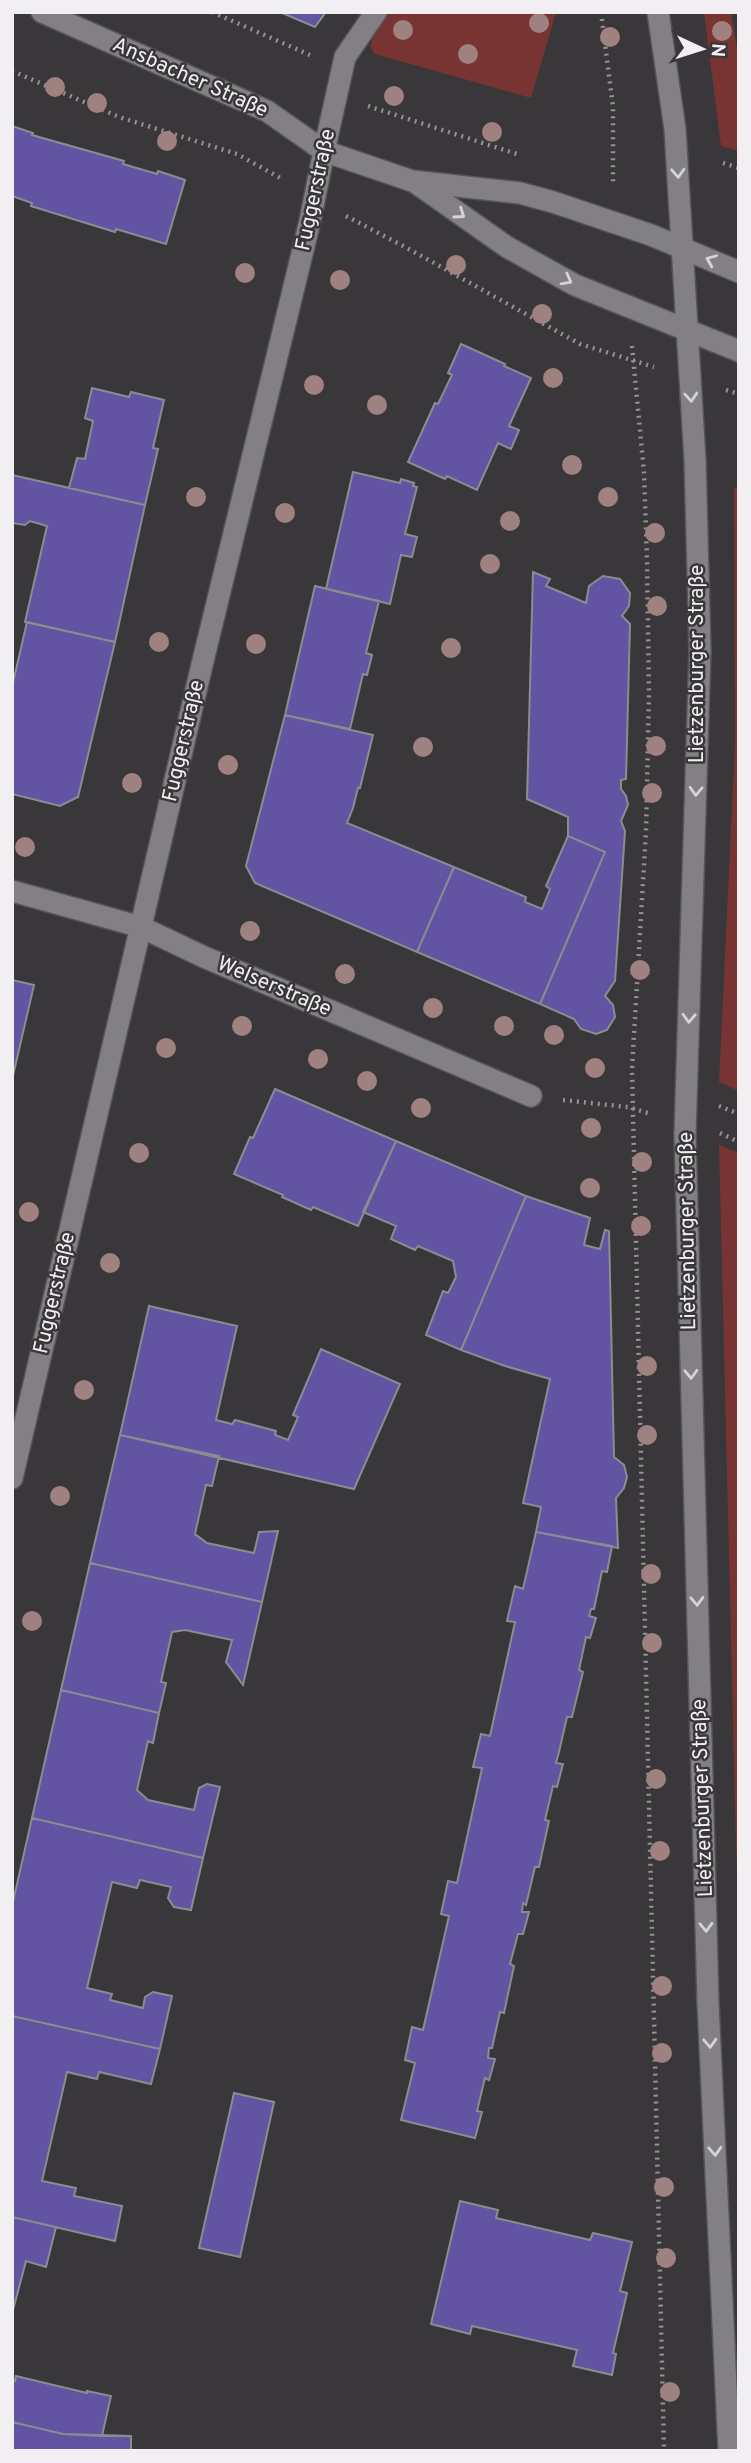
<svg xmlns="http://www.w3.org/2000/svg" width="751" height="2463" font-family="Overpass,sans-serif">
  <rect width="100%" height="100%" fill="#393739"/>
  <!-- green -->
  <path fill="#773432" d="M389 12H556L531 98 375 54 370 47 373 38Z
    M704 12H731L739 60V151L721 146Z
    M734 487 739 488V1091L719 1082 735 743Z
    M719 1145 739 1153V1919L736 1847Z"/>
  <!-- building -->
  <path fill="#6254a2" stroke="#8c8c90" stroke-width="2" d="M280 12H326L315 27Z
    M12 126 33 133 32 135 124 161 123 164 157 174 158 171 185 180 166 244 116 229 115 232 31 206 32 203 12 196Z
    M461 344 505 364 504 366 531 378 509 426 519 430 511 449 498 443 477 490 447 476 445 479 408 462 435 403 438 404 452 375 448 373Z
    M92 388 129 397 131 392 164 400 153 448 158 449 145 505 69 488 77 458 85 459 93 421 85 418Z
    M353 472 400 483 401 479 414 483 413 486 417 487 405 534 417 537 412 557 401 555 390 604 326 589Z
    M12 475 145 505 115 642 25 622 47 526 30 521 25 525 12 523Z
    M533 572 550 579 546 586 586 603 589 586 603 576 620 579 630 593 629 606 622 616 630 624 626 779 621 780V789L626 796 628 805 621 821 625 831 615 981 605 996 613 1005 615 1017 607 1030 596 1034 581 1029 574 1019 540 1004 605 852 568 836V817L527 799Z
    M315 586 379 601 366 653 372 655 367 675 363 674 350 729 285 715Z
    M27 622 115 642 78 797 60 806 12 794V687Z
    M285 715 373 735 360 788H358L353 808 347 823 454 867 417 952 255 883 246 866Z
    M568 836 605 852 540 1004 417 952 454 867 526 897 525 902 542 909 550 889 546 886Z
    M12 980 34 985 12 1080Z
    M275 1089 396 1141 358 1226 313 1207 311 1210 282 1197 283 1195 234 1174 250 1137 253 1138Z
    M396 1141 526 1196 461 1350 426 1335 443 1291 448 1293 456 1277 453 1261 418 1246 415 1250 391 1239 396 1226 363 1212Z
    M526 1196 590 1218 584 1245 600 1249 605 1230 609 1231 614 1457 624 1465 627 1477 624 1488 616 1498 618 1548 536 1532 541 1507 523 1503 550 1379 505 1366 461 1350Z
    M149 1306 237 1326 216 1420 232 1424 235 1420 276 1431 275 1435 288 1440 298 1417 293 1415 321 1349 400 1384 354 1489 120 1435Z
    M120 1435 219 1456 212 1486 206 1485 195 1534 207 1543 254 1553 259 1532 278 1531 262 1602 90 1563Z
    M536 1532 612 1546 607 1572 602 1571 594 1609H591L589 1616 596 1618 590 1638 586 1637 579 1670 583 1672 572 1717H567L559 1752 556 1763 563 1764 557 1787 553 1786 545 1820 549 1821 539 1867H535L526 1905 523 1903 522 1912H529L523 1934H518L510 1964 514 1966 504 2013 500 2012 492 2048H489L488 2058 495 2059 489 2080 485 2078 477 2111 482 2112 475 2138 401 2120 415 2063 405 2060 412 2027 423 2030 449 1916 441 1914 448 1881 457 1883 482 1768 473 1767 481 1734 490 1736 515 1622 507 1621 515 1586 523 1589Z
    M90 1563 262 1602 243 1685 226 1662 232 1640 185 1630 172 1632 161 1682 166 1683 159 1713 61 1690Z
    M61 1690 159 1713 153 1743 148 1741 137 1790 148 1800 194 1810 199 1788 207 1784 220 1787 203 1858 32 1818Z
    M32 1818 203 1858 191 1910 174 1907 168 1898 171 1887 140 1880 137 1888 112 1882 87 1988 112 1994 110 2000 143 2008 145 1997 153 1992 172 1996 160 2049 12 2016V1906Z
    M12 2016 160 2049 151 2084 99 2072 97 2079 67 2072 42 2181 76 2188 74 2196 122 2206 115 2241 12 2217Z
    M234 2093 274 2102 240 2257 199 2248Z
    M460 2201 498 2210 496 2218 590 2240 593 2233 632 2242 620 2291 627 2293 613 2353 616 2354 612 2375 573 2366 577 2350 472 2326 470 2334 431 2324Z
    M12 2217 56 2227 46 2267 26 2261 12 2314Z
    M16 2376 87 2393V2391L111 2396 102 2436 63 2434 12 2422V2380L15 2381Z
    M12 2422 63 2434 131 2436V2451H12Z"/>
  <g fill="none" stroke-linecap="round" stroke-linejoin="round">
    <defs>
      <path id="service" d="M324 151 345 57 376 12"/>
      <path id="minor" d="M42 12 267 111 324 151 412 181 520 193 553 202 651 235 739 272
        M416 183 507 247 575 285 739 351
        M12 891 141 927 204 957 531 1096
        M12 1478 201 669 310 221 324 151"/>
      <path id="secondary" d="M658 12 675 129 695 460 700 650 685 1134 708 2003 729 2451"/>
    </defs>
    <!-- service casing -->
    <use href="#service" stroke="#565457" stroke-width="24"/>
    <!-- minor casing -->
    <use href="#minor" stroke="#565457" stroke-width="24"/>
    <!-- secondary casing -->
    <use href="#secondary" stroke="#565457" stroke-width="24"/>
    <!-- path -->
    <path stroke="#949294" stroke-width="4.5" stroke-dasharray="2 5" stroke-linecap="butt" d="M212 12 310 55
      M601 12 613 107V185
      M12 71 119 117 237 154 284 180
      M368 106 520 155
      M723 163 739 168
      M346 216 407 248 580 344 654 367
      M632 346 644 472 647 561 649 693 646 831 632 1069 664 2451
      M726 390 739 394
      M563 1100 628 1107 651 1114
      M719 1106 739 1114
      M720 1133 739 1142"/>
    <!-- service -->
    <use href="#service" stroke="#828083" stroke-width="21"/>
    <!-- minor -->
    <use href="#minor" stroke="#828083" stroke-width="21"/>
    <!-- secondary -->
    <use href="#secondary" stroke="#828083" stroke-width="21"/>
  </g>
  <!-- trees -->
  <g fill="#9f8180">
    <circle cx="539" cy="23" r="10"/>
    <circle cx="403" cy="30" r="10"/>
    <circle cx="722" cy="31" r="10"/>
    <circle cx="610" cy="37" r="10"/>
    <circle cx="468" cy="54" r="10"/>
    <circle cx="55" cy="87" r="10"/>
    <circle cx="394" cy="96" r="10"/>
    <circle cx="97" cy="103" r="10"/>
    <circle cx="492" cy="132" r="10"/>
    <circle cx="167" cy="141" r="10"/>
    <circle cx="456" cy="265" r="10"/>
    <circle cx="245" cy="273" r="10"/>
    <circle cx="340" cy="280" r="10"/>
    <circle cx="542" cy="314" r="10"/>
    <circle cx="553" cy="378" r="10"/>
    <circle cx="314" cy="385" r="10"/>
    <circle cx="377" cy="405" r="10"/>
    <circle cx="572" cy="465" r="10"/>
    <circle cx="196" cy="497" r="10"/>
    <circle cx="608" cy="497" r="10"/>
    <circle cx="285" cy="513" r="10"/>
    <circle cx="510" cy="521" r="10"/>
    <circle cx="655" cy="533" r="10"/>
    <circle cx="490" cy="564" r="10"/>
    <circle cx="657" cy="606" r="10"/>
    <circle cx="159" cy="642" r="10"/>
    <circle cx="256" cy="644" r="10"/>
    <circle cx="451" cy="648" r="10"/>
    <circle cx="656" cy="746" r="10"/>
    <circle cx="423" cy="747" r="10"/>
    <circle cx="228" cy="765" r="10"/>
    <circle cx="132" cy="783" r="10"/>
    <circle cx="652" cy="793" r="10"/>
    <circle cx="25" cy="847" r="10"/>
    <circle cx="250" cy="931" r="10"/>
    <circle cx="640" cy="970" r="10"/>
    <circle cx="345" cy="974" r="10"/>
    <circle cx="433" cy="1008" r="10"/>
    <circle cx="242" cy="1026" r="10"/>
    <circle cx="504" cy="1026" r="10"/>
    <circle cx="554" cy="1035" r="10"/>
    <circle cx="166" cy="1048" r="10"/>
    <circle cx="318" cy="1059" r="10"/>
    <circle cx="595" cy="1068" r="10"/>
    <circle cx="367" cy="1081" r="10"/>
    <circle cx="421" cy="1108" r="10"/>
    <circle cx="591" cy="1128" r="10"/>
    <circle cx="139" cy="1153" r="10"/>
    <circle cx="642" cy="1162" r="10"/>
    <circle cx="590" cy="1188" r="10"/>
    <circle cx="29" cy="1212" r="10"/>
    <circle cx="641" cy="1226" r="10"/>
    <circle cx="110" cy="1263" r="10"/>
    <circle cx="647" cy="1366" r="10"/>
    <circle cx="84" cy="1390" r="10"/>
    <circle cx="647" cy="1435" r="10"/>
    <circle cx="60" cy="1496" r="10"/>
    <circle cx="651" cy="1574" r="10"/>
    <circle cx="32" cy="1621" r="10"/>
    <circle cx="652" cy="1643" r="10"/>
    <circle cx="656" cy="1779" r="10"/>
    <circle cx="660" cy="1851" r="10"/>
    <circle cx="662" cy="1986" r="10"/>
    <circle cx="662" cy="2053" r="10"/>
    <circle cx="664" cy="2187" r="10"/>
    <circle cx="666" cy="2258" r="10"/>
    <circle cx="670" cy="2392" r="10"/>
  </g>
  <!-- one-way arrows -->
  <defs><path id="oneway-chevron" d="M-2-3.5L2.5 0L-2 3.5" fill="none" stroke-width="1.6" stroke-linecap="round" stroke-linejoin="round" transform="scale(1.75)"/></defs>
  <g stroke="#d5d3d6">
    <use href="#oneway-chevron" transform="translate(678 173) rotate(87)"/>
    <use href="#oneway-chevron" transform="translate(460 214) rotate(35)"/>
    <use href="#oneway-chevron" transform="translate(711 260) rotate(-157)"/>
    <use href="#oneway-chevron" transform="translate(567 280) rotate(28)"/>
    <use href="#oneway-chevron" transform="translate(691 397) rotate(86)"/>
    <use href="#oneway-chevron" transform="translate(696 791) rotate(92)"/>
    <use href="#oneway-chevron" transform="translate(689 1018) rotate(92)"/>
    <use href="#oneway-chevron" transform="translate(691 1374) rotate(88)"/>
    <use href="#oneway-chevron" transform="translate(697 1601) rotate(88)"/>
    <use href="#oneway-chevron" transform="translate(706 1927) rotate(88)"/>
    <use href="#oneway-chevron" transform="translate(710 2043) rotate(87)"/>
    <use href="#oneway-chevron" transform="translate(715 2151) rotate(87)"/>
  </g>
  <g text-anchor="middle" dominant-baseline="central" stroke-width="5" stroke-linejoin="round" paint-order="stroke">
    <!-- street labels -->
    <g font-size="21" fill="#f1eff1" stroke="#393739">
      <text transform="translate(190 78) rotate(24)">Ansbacher Straße</text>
      <text transform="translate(316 190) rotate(-78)">Fuggerstraße</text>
      <text transform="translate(697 664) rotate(-90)">Lietzenburger Straße</text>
      <text transform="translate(184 741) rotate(-77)">Fuggerstraße</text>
      <text transform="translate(274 987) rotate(23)">Welserstraße</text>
      <text transform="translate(688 1231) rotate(-91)">Lietzenburger Straße</text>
      <text transform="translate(55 1293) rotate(-77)">Fuggerstraße</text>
      <text transform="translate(703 1798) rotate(-92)">Lietzenburger Straße</text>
    </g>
  </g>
  <!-- border -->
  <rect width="751" height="2463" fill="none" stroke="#f1eff1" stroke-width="28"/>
  <!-- north arrow -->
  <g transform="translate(702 49) rotate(94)" stroke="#393739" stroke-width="5" paint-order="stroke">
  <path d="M0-5L12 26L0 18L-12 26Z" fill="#f1eff1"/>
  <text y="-10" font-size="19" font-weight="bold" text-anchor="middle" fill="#f1eff1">N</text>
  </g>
</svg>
